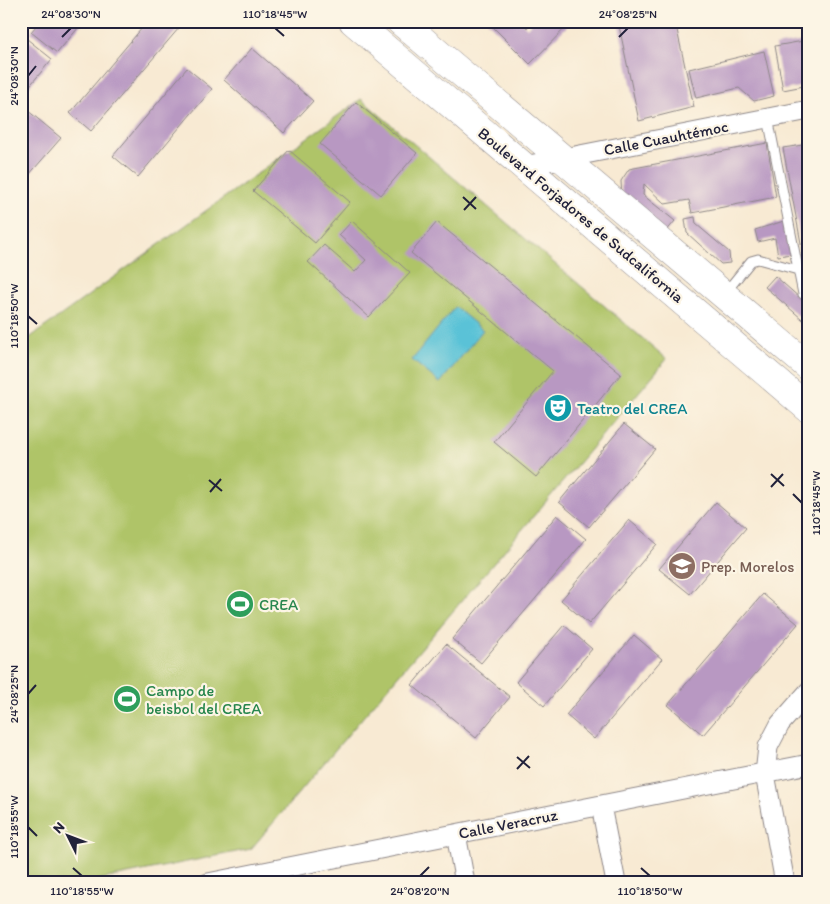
<svg xmlns="http://www.w3.org/2000/svg" width="830" height="904" font-family="Itim,sans-serif">
  <rect width="100%" height="100%" fill="#fcf5e5"/>
  <filter id="ink" filterUnits="userSpaceOnUse"><feTurbulence type="fractalNoise" baseFrequency=".02" numOctaves="2"/><feDisplacementMap in="SourceGraphic" scale="10" xChannelSelector="R" yChannelSelector="G"/><feConvolveMatrix kernelMatrix="1 2 1 2 8 2 1 2 1" color-interpolation-filters="sRGB"/></filter>
  <filter id="wash" filterUnits="userSpaceOnUse"><feTurbulence type="fractalNoise" baseFrequency=".0096" numOctaves="4" result="noise"/><feDisplacementMap in="SourceGraphic" scale="20" xChannelSelector="R" yChannelSelector="G"/><feGaussianBlur stdDeviation="1.12" result="paint"/><feColorMatrix in="noise" values="0 0 0 0 0 0 0 0 0 0 0 0 0 0 0 0 0 1.4 0 .05"/><feComposite in="paint" operator="in"/></filter>
  <g filter="url(#wash)">
    <rect width="100%" height="100%" fill="#f8ead3"/>
    <!-- green -->
    <path fill="#afc468" stroke="#687352" d="M361 99 667 359 251 849 83 883H21V344Z"/>
    <!-- water -->
    <path fill="#5ac2d7" stroke="#3e7289" d="M455 307 483 330 440 383 412 360Z"/>
    <g id="blocks">
      <!-- building -->
      <path fill="#b898c2" d="M40 21H84L57 53 31 32Z
        M148 21H185L91 131 70 113Z
        M487 21H520L527 28 533 21H572L530 64Z
        M618 21H675L694 107 639 121Z
        M27 39 52 59 22 95 21 46Z
        M809 40V85L783 90 775 46Z
        M252 48 313 101 284 133 224 80Z
        M764 51 774 96 754 101 739 88 696 98 689 69Z
        M187 68 212 89 138 177 113 156Z
        M356 102 417 153 381 195 320 144Z
        M21 105 61 138 21 184Z
        M767 143 776 197 692 213 689 200 665 204 644 184 643 195 675 221 665 233 622 198 621 181 629 169Z
        M809 144V280H808L783 148Z
        M289 150 350 202 315 243 253 191Z
        M695 217 696 224 729 252 730 263 721 264 687 233 685 219Z
        M787 220 792 254 778 256 775 238 758 242 755 230Z
        M352 221 410 273 369 317 308 262 324 245 355 272 366 260 339 235Z
        M437 222 621 374 536 477 494 442 553 371 411 253Z
        M775 276 809 306V325L765 287Z
        M624 424 655 449 589 527 559 502Z
        M716 502 746 528 690 594 659 569Z
        M557 515 586 539 481 663 452 639Z
        M629 520 657 544 589 624 561 600Z
        M763 594 798 624 703 735 668 705Z
        M564 625 592 649 544 706 516 682Z
        M634 635 662 659 594 739 566 715Z
        M446 644 510 697 476 738 412 685Z"/>
    </g>
  </g>
  <g filter="url(#ink)">
    <use href="#blocks" fill-opacity="0" stroke="#8d8687" stroke-width="1"/>
    <g fill="none" stroke-linecap="round" stroke-linejoin="round">
      <defs>
        <path id="service" d="M768 118 803 294 809 299
          M725 293 751 261 758 259 798 270"/>
        <path id="minor" d="M524 166 809 110
          M601 806 616 883
          M456 834 465 883
          M208 883 809 764
          M785 883 765 774 768 747 780 724 809 691"/>
        <path id="primary" d="M353 21 809 409
          M400 21 809 367"/>
      </defs>
      <!-- service casing -->
      <use href="#service" stroke="#8d8687" stroke-width="11"/>
      <!-- minor casing -->
      <use href="#minor" stroke="#8d8687" stroke-width="21"/>
      <!-- primary casing -->
      <use href="#primary" stroke="#8d8687" stroke-width="29"/>
      <!-- service -->
      <use href="#service" stroke="#fff" stroke-width="9"/>
      <!-- minor -->
      <use href="#minor" stroke="#fff" stroke-width="19"/>
      <!-- primary -->
      <use href="#primary" stroke="#fff" stroke-width="28"/>
    </g>
  </g>
  <!-- ticks -->
  <path fill="none" stroke="#22223b" stroke-width="2" d="M275 28 284 36M62 37 71 28M619 37 628 28M28 76 36 66M463 197 476 209M464 210 476 197M28 316 37 324M771 474 784 486M209 480 222 491M771 487 783 474M210 492 221 479M793 494 802 503M28 694 36 685M517 757 530 768M517 769 529 756M28 827 37 836M73 868 82 876M641 868 650 876M420 876 429 867"/>
  <!-- icons -->
  <defs>
    <symbol id="theatre-disc" viewBox="-11 -11 22 22"><circle r="9.5" fill="#0f9aa8" stroke="#fcf5e5"/><path d="M-5-5.5Q0-4 5-5.5V0Q5 5 0 6Q-5 5-5 0ZM-3.3-2.5H-1v1.5H-3.3ZM1-2.5H3.3v1.5H1ZM-2.8 1Q0 5.5 2.8 1Z" fill="#fff"/></symbol>
    <symbol id="school-disc" viewBox="-11 -11 22 22"><circle r="9.5" fill="#8d6e63" stroke="#fcf5e5"/><path d="M0-5L7-2L0 1L-7-2ZM-4 1L0 2.5L4 1V4Q0 6-4 4Z" fill="#fff"/></symbol>
    <symbol id="stadium-disc" viewBox="-11 -11 22 22"><circle r="9.5" fill="#2e9e5b" stroke="#fcf5e5"/><path d="M0-5a6.5 5 0 1 0 0 10a6.5 5 0 1 0 0-10ZM-3.5-1.8h7v3.6h-7Z" fill="#fff"/></symbol>
  </defs>
  <g fill-rule="evenodd">
    <use href="#theatre-disc" x="542" y="392" width="32" height="32"/>
    <use href="#school-disc" x="666" y="550" width="32" height="32"/>
    <use href="#stadium-disc" x="224" y="588" width="32" height="32"/>
    <use href="#stadium-disc" x="111" y="683" width="32" height="32"/>
  </g>
  <g text-anchor="middle" dominant-baseline="central" stroke-width="4.5" stroke-linejoin="round" paint-order="stroke">
    <!-- street labels -->
    <g font-size="16" fill="#22223b" stroke="#fcf5e5">
      <text transform="translate(666 138) rotate(-11)">Calle Cuauhtémoc</text>
      <text transform="translate(581 215) rotate(40)">Boulevard Forjadores de Sudcalifornia</text>
      <text transform="translate(508 824) rotate(-11)">Calle Veracruz</text>
    </g>
    <!-- culture labels -->
    <g font-size="16" fill="#0d838f" stroke="#fcf5e5" text-anchor="start">
      <text x="577" y="408">Teatro del CREA</text>
    </g>
    <!-- education labels -->
    <g font-size="16" fill="#785e54" stroke="#fcf5e5" text-anchor="start">
      <text x="701" y="566">Prep. Morelos</text>
    </g>
    <!-- leisure labels -->
    <g font-size="16" fill="#27864d" stroke="#fcf5e5" text-anchor="start">
      <text x="259" y="604">CREA</text>
      <text x="146" y="690">Campo de<tspan x="146" dy="18">beisbol del CREA</tspan></text>
    </g>
  </g>
  <!-- margin -->
  <rect width="830" height="904" fill="none" stroke="#fcf5e5" stroke-width="55"/>
  <!-- north arrow -->
  <g transform="translate(68 836) rotate(312)" stroke="#fcf5e5" stroke-width="4" paint-order="stroke">
  <path d="M0-4L9 19L0 12L-9 19Z" fill="#22223b"/>
  <text y="-8" font-size="14" font-weight="bold" text-anchor="middle" fill="#22223b">N</text>
  </g>
  <rect x="28" y="28" width="774" height="848" fill="none" stroke="#22223b" stroke-width="2"/>
  <g font-size="12" text-anchor="middle" fill="#22223b">
    <text x="71" y="18">24°08'30"N</text>
    <text x="275" y="18">110°18'45"W</text>
    <text x="628" y="18">24°08'25"N</text>
    <text transform="translate(14 76) rotate(-90)" y="4">24°08'30"N</text>
    <text transform="translate(14 316) rotate(-90)" y="4">110°18'50"W</text>
    <text transform="translate(816 503) rotate(-90)" y="4">110°18'45"W</text>
    <text transform="translate(14 694) rotate(-90)" y="4">24°08'25"N</text>
    <text transform="translate(14 827) rotate(-90)" y="4">110°18'55"W</text>
    <text x="82" y="895">110°18'55"W</text>
    <text x="420" y="895">24°08'20"N</text>
    <text x="650" y="895">110°18'50"W</text>
  </g>
</svg>
